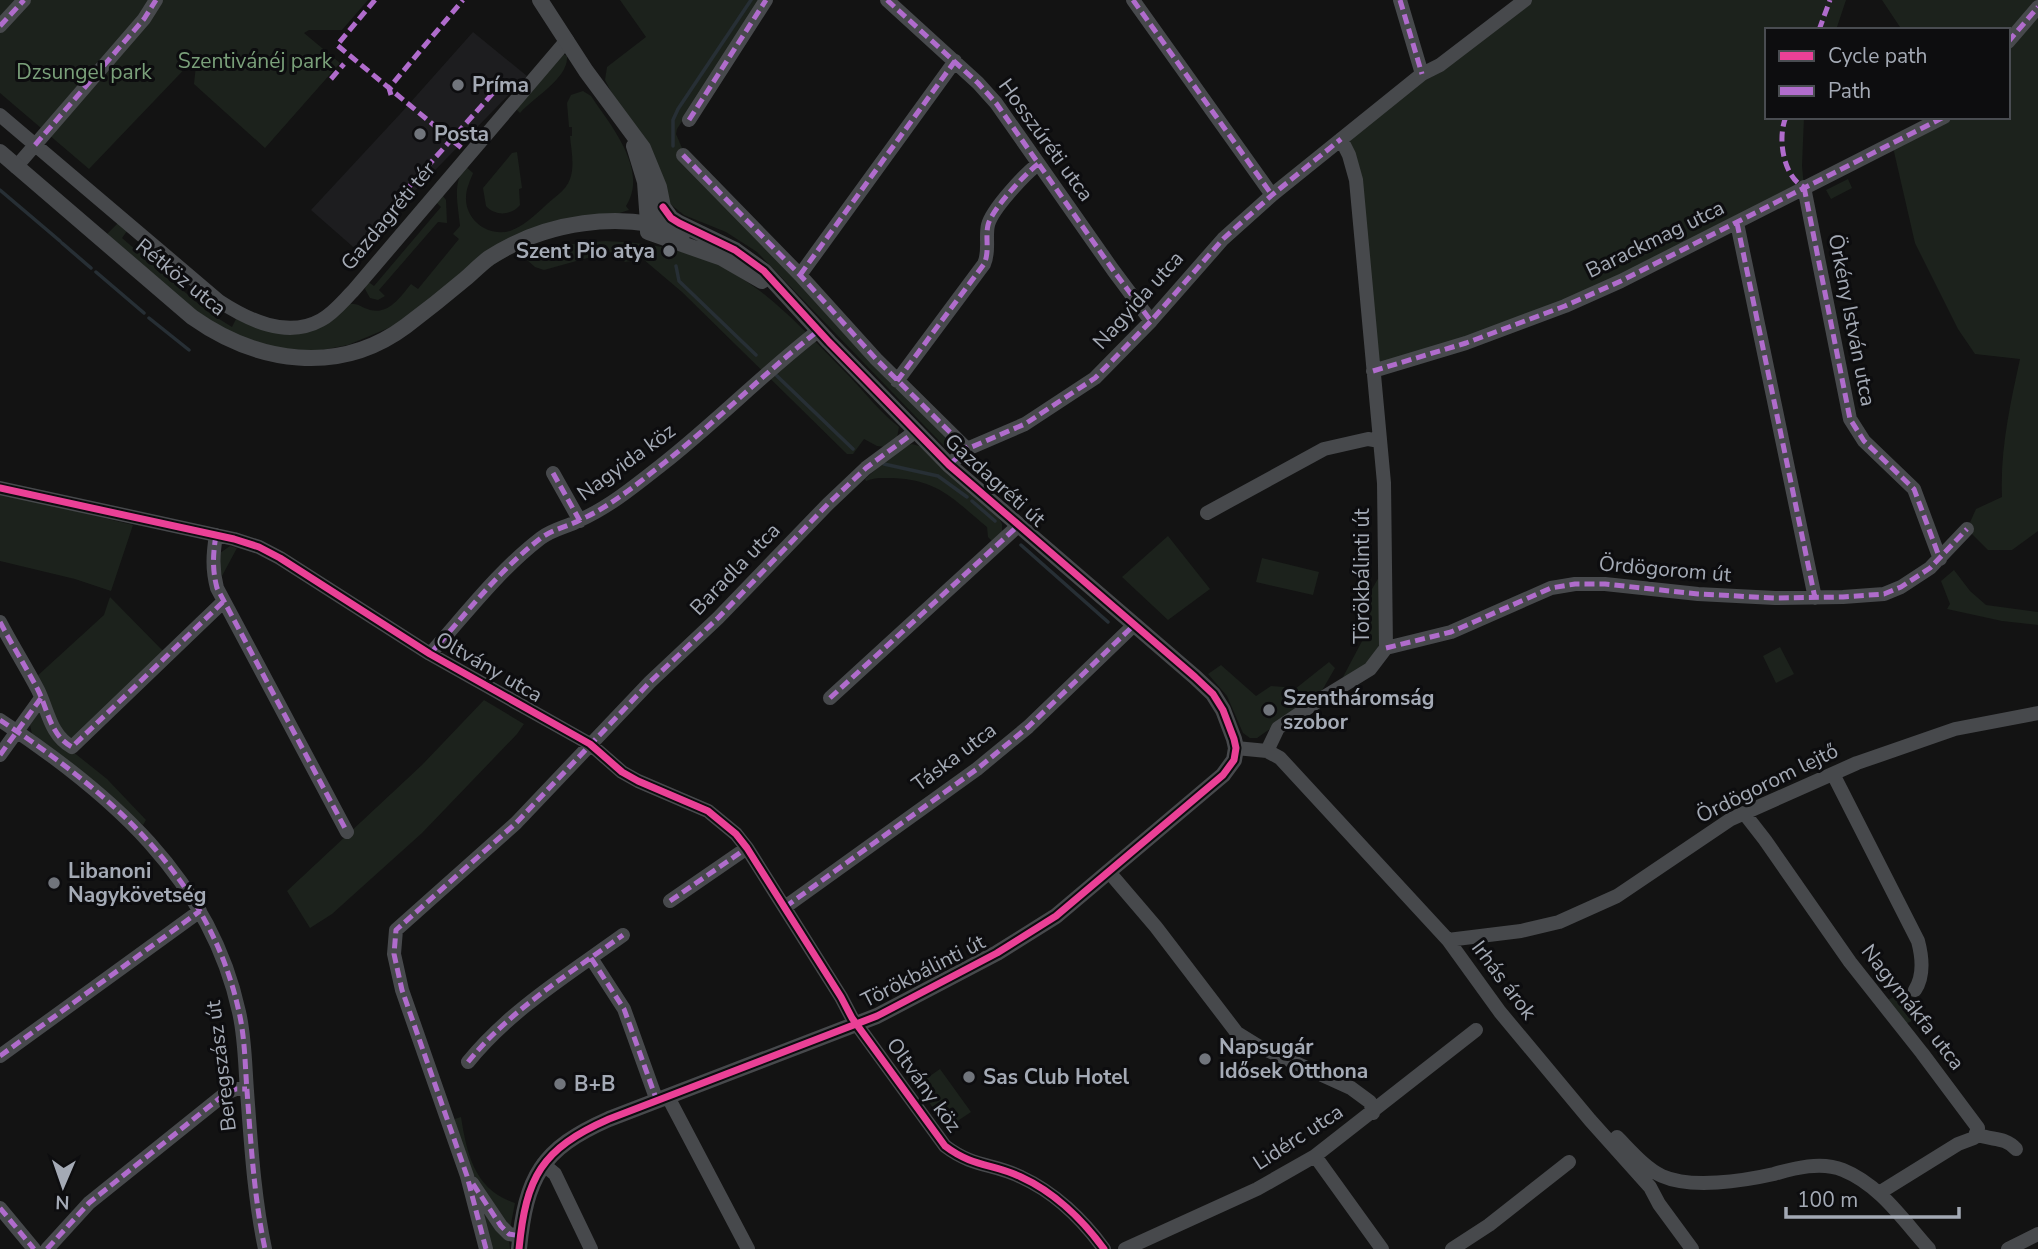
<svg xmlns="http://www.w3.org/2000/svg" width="2038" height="1249" font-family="'Nunito Sans',sans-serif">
  <rect width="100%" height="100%" fill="#131313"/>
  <!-- built -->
  <path fill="#1d1d1f" d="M473 32 527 76 401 205 360 253 311 210 401 113Z"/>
  <!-- green -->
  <path fill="#1c221c" d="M0 0H368L342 30H309L304 33 340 63 265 148 194 84 197 56 89 169 0 93Z
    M620 0H760L677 129 676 134 682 148 678 152 956 446 955 449 949 450 945 447 757 252 726 232 684 215 669 203 605 80 607 67 646 37Z
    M1525 0H1846L1836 30H1767V117H1804L1802 166 1804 187 1621 281 1373 371 1356 180 1341 139Z
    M1882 0H2038V531L2012 550H1988L1967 529 1976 509 2002 497C2000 450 2010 405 2020 359L1975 354 1958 329 1915 243 1892 143 1932 117H2008V30H1902Z
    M563 54 567 56C569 78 534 97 520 113L515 108Z
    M583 91 591 96C611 126 649 170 626 206L629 210 607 217 562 223 391 327 348 345 322 350 297 351 251 343 202 317 107 234 118 223 127 231 122 238 208 312 232 327 236 319 274 332 294 334 349 304C359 303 362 308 370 310 389 315 401 296 411 284L418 289 459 239 453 234 460 226C458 204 452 185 465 166L473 173C471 179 466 188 466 197 465 220 488 237 510 231 524 226 535 215 545 206 553 198 566 191 570 179 575 166 571 149 570 136H572V127H569L567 103 571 95Z
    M517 152 522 188 519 189 520 205C511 216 495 216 486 206L483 188 512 153Z
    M1848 179 1852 188 1831 199 1826 190Z
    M443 196 446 200 447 223 438 222 379 290 385 296 378 300 370 298 365 289 367 281 374 286 441 207 435 201Z
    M605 241C729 245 769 294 850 377 866 394 881 413 899 427L897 438 885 447 877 446 864 439 853 454H847L682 292 643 259 625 262 617 254 609 252 544 270 535 267 527 260 572 244Z
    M912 444 922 447 998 516 1002 524V532L993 542 988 537 987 527C953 499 939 480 893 478 883 478 875 477 866 481L865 479C882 465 890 452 912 444Z
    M0 493 133 525 111 591 75 579 0 561Z
    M1168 536 1210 589 1168 620 1122 577Z
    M230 546 237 548 222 576 218 567 220 553Z
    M1262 558 1319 572 1313 595 1256 582Z
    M1954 570 1970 591 1986 605 2038 612V625L2002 621 1947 609 1950 604 1941 581Z
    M1379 577 1384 632 1374 659 1346 679 1343 677 1369 628 1372 589Z
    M110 597 163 651 73 743 55 727 35 678 104 615Z
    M1780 647 1794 674 1776 683 1763 656Z
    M1329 662 1335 668 1320 694 1257 738H1250L1243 733 1227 696 1208 674 1221 665 1256 696 1271 686 1284 687 1290 693Z
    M484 700 524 724 517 734 422 833 332 914 310 928 287 891 422 765Z
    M39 711 72 751 107 779 146 820 143 825 32 734 30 725Z
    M1912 988 1917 991 1903 1008 1912 1021 1903 1025 1883 1002Z
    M940 1069 971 1112 947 1128 917 1085Z
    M461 1117C467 1155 475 1190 515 1203L510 1229 503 1223C487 1198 449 1150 455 1119Z
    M477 1194 509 1240 510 1249H491Z"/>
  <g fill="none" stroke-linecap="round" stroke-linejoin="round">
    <!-- stream -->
    <path stroke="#272f35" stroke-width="3.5" d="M673 146V120L678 109 751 0
      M0 190 60 241
      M62 243 91 268
      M676 266 679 281 756 355
      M96 272 144 313
      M149 318 189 350
      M776 375 853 449
      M884 464 938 476 967 497
      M972 501 995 521
      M1021 545 1108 622"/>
    <!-- minor -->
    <path stroke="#47494c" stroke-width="14" d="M887 0 978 83 996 103 1113 270 1151 321
      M1133 0 1272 195
      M1400 0 1422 74
      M0 26 24 0
      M2008 42 2038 7
      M0 115 219 301C248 320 287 339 321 320 334 313 343 301 353 291L567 40
      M689 120 766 0
      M683 155 800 275 876 359 967 449
      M16 167 144 19 156 0
      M1804 187 1850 419 1864 441 1914 489 1940 559
      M1737 223 1815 598
      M800 275 955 61
      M1373 371 1466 343 1565 306 1621 281 1944 117
      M897 381 984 264C990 251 985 238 988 225 992 209 1025 174 1038 164
      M949 465 967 449 1025 424 1095 378 1151 321 1223 239 1272 195 1422 74 1440 65 1525 0
      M553 473 580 521
      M0 488 234 539 259 547 280 558 430 654 590 744 622 772 638 781 708 811 736 834 747 848 841 997 852 1018 945 1146C974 1168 993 1163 1021 1177 1054 1192 1083 1220 1104 1249
      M1207 513 1324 449 1368 439 1380 441
      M216 535C213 554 212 569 217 588L347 832
      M0 622C12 645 26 667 38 690 48 710 50 735 72 747L224 601
      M1386 648 1451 632 1551 588 1575 584H1605L1698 594 1775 598 1843 597 1884 594 1901 587 1930 568 1967 529
      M430 654C465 615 499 570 541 538 553 529 567 527 580 520 611 506 637 484 664 463 717 421 765 372 818 331
      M830 698 1019 525
      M0 720C109 792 210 878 239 1012 245 1038 245 1065 247 1091 251 1144 254 1197 265 1249
      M1236 748 1267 751 1280 758 1448 940 1500 1012 1590 1120 1650 1187 1659 1204 1692 1249
      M1267 751 1278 728 1321 699 1370 669 1386 648 1384 483 1356 180 1349 155 1341 139
      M0 755 41 698
      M1833 774 1918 941C1922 956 1924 976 1915 990
      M1744 813 1765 840 1850 962 1922 1053 1978 1128 1974 1138 1958 1144 1879 1193
      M1109 872 1156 927 1237 1033 1258 1046 1351 1088 1370 1102 1373 1113
      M670 901 747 848
      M785 907 977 769 1028 727 1134 625
      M1448 940 1521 931 1559 922 1617 896 1731 819 1857 763 1955 729 2038 713
      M591 958 624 1009 657 1101
      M0 1056 200 911
      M468 1062C510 1010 569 974 623 935
      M668 1097 748 1249
      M1977 1134C1991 1141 2004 1136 2016 1149
      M1617 1137C1630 1150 1645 1168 1662 1176 1691 1189 1743 1181 1774 1174 1795 1168 1821 1161 1843 1170 1880 1185 1903 1220 1929 1249
      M1315 1156 1382 1249
      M543 1164 555 1174 591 1249
      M472 1183 501 1226 509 1234 521 1236
      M0 1208 34 1249
      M47 1249 89 1203 226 1093 236 1089H247
      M486 1249 467 1176 402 990 394 954 396 930 516 823 650 682 718 618 828 504 866 468 916 431
      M1125 1249 1257 1189 1315 1156 1476 1030
      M1452 1249 1489 1225 1569 1162
      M2008 1249 2038 1234"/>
    <!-- tertiary -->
    <path stroke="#47494c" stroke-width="16" d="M540 0 586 71 643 148 659 187 663 207 661 215
      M634 146 645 182 648 223 651 233
      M0 152 192 317C257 363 339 376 406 326 426 311 446 295 465 279 473 272 481 264 489 258 546 221 619 211 684 232
      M648 232 722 258 762 281
      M519 1249C526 1177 541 1149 609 1119L877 1016 997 953 1056 916 1223 775 1234 760 1236 748 1234 739 1223 710 1213 694 1195 677 949 465 829 342 764 271 735 250 679 223 671 218 663 207"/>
    <!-- quiet -->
    <path stroke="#b06ccc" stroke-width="5" stroke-dasharray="10 5" stroke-linecap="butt" d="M375 0 337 45 464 150
      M887 0 978 83 996 103 1113 270 1151 321
      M1133 0 1272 195
      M1400 0 1422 74
      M0 26 24 0
      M1819 30 1830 0
      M2008 42 2038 7
      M331 79 344 64
      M391 95 389 88 463 0
      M1786 117C1777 137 1783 177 1804 187
      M689 120 766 0
      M35 145 144 19 156 0
      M683 155 800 275 876 359 967 449
      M1804 187 1850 419 1864 441 1914 489 1940 559
      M403 205 408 188 502 83
      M1737 223 1815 598
      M800 275 955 61
      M1373 371 1466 343 1565 306 1621 281 1944 117
      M897 381 984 264C990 251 985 238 988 225 992 209 1025 174 1038 164
      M949 465 967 449 1025 424 1095 378 1151 321 1223 239 1272 195 1341 139
      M553 473 580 521
      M216 535C213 554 212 569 217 588L347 832
      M0 622C12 645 26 667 38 690 48 710 50 735 72 747L224 601
      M1386 648 1451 632 1551 588 1575 584H1605L1698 594 1775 598 1843 597 1884 594 1901 587 1930 568 1967 529
      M430 654C465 615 499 570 541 538 553 529 567 527 580 520 611 506 637 484 664 463 717 421 765 372 818 331
      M830 698 1019 525
      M0 720C109 792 210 878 239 1012 245 1038 245 1065 247 1091 251 1144 254 1197 265 1249
      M0 755 41 698
      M670 901 747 848
      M785 907 977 769 1028 727 1134 625
      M591 958 624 1009 657 1101
      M0 1056 200 911
      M468 1062C510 1010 569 974 623 935
      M473 1184 501 1226 509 1234 521 1236
      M0 1208 34 1249
      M47 1249 89 1203 226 1093 236 1089H247
      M486 1249 467 1176 402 990 394 954 396 930 516 823 650 682 718 618 828 504 866 468 916 431"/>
    <defs>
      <path id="cycleway" d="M0 488 234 539 259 547 280 558 430 654 590 744 622 772 638 781 708 811 736 834 747 848 841 997 852 1018 945 1146C974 1168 993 1163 1021 1177 1054 1192 1083 1220 1104 1249
        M519 1249C526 1177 541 1149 609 1119L877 1016 997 953 1056 916 1223 775 1234 760 1236 748 1234 739 1223 710 1213 694 1195 677 949 465 829 342 764 271 735 250 679 223 671 218 663 207"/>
    </defs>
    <!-- cycleway casing -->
    <use href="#cycleway" stroke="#0d0d0f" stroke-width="11"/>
    <!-- cycleway -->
    <use href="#cycleway" stroke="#ea4096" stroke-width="7"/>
  </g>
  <!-- markers -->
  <g fill="#71757c" stroke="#0d0d0f" stroke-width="2.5">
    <circle cx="458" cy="85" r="7"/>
    <circle cx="420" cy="134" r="7"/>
    <circle cx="669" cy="251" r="7"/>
    <circle cx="1269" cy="710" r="7"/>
    <circle cx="54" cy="883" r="7"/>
    <circle cx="1205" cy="1059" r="7"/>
    <circle cx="969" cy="1077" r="7"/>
    <circle cx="560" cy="1084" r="7"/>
  </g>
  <g text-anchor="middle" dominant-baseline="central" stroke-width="6" stroke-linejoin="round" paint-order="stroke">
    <!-- park labels -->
    <g font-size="21" fill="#7aa07a" stroke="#0d0d0f">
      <text x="255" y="61">Szentivánéj park</text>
      <text x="84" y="72">Dzsungel park</text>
    </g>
    <!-- poi labels -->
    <g font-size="21" font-weight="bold" fill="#a4aab5" stroke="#0d0d0f" text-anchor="start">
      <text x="472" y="85">Príma</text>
      <text x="434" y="134">Posta</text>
      <text x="655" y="251" text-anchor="end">Szent Pio atya</text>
      <text x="1283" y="698">Szentháromság<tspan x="1283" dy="24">szobor</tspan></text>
      <text x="68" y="871">Libanoni<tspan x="68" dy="24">Nagykövetség</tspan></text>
      <text x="1219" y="1047">Napsugár<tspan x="1219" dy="24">Idősek Otthona</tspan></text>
      <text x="983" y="1077">Sas Club Hotel</text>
      <text x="574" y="1084">B+B</text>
    </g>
    <!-- street labels -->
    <g font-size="21" fill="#a4aab5" stroke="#0d0d0f">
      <text transform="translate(1046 140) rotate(54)">Hosszúréti utca</text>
      <text transform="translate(388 216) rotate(-50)">Gazdagréti tér</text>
      <text transform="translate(1655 239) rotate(-26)">Barackmag utca</text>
      <text transform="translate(181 277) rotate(39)">Rétköz utca</text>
      <text transform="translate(1138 300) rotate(-48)">Nagyida utca</text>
      <text transform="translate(1852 320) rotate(79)">Örkény István utca</text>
      <text transform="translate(626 462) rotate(-36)">Nagyida köz</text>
      <text transform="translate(995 480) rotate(42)">Gazdagréti út</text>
      <text transform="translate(735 569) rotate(-46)">Baradla utca</text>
      <text transform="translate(1665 569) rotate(5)">Ördögorom út</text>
      <text transform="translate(1362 576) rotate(-90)">Törökbálinti út</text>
      <text transform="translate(489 667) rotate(30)">Oltvány utca</text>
      <text transform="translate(954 757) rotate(-37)">Táska utca</text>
      <text transform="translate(1767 783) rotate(-26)">Ördögorom lejtő</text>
      <text transform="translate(923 971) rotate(-27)">Törökbálinti út</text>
      <text transform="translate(1504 980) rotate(53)">Irhás árok</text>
      <text transform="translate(1913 1007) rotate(52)">Nagymákfa utca</text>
      <text transform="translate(221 1066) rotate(-97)">Beregszász út</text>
      <text transform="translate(924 1085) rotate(54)">Oltvány köz</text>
      <text transform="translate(1298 1137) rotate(-33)">Lidérc utca</text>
    </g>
  </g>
  <!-- legend -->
  <rect x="1765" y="28" width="245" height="91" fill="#0d0d0f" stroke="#494c51" stroke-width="2"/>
  <rect x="1779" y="51" width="35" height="10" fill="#ea4096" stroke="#494c51" stroke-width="2"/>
  <text x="1828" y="63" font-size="21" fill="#a4aab5">Cycle path</text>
  <rect x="1779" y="86" width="35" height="10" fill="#b06ccc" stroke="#494c51" stroke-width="2"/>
  <text x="1828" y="98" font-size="21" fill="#a4aab5">Path</text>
  <!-- north arrow -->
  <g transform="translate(63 1186) rotate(182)" stroke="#0d0d0f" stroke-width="5" paint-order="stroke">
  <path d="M0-5L12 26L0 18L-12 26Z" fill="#a4aab5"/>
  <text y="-10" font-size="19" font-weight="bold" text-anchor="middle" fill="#a4aab5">N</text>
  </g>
  <!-- scale -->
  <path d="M1786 1207v10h173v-10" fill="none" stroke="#a4aab5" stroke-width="3.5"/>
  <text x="1797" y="1207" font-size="21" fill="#a4aab5" stroke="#0d0d0f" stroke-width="5" paint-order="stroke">100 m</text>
</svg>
